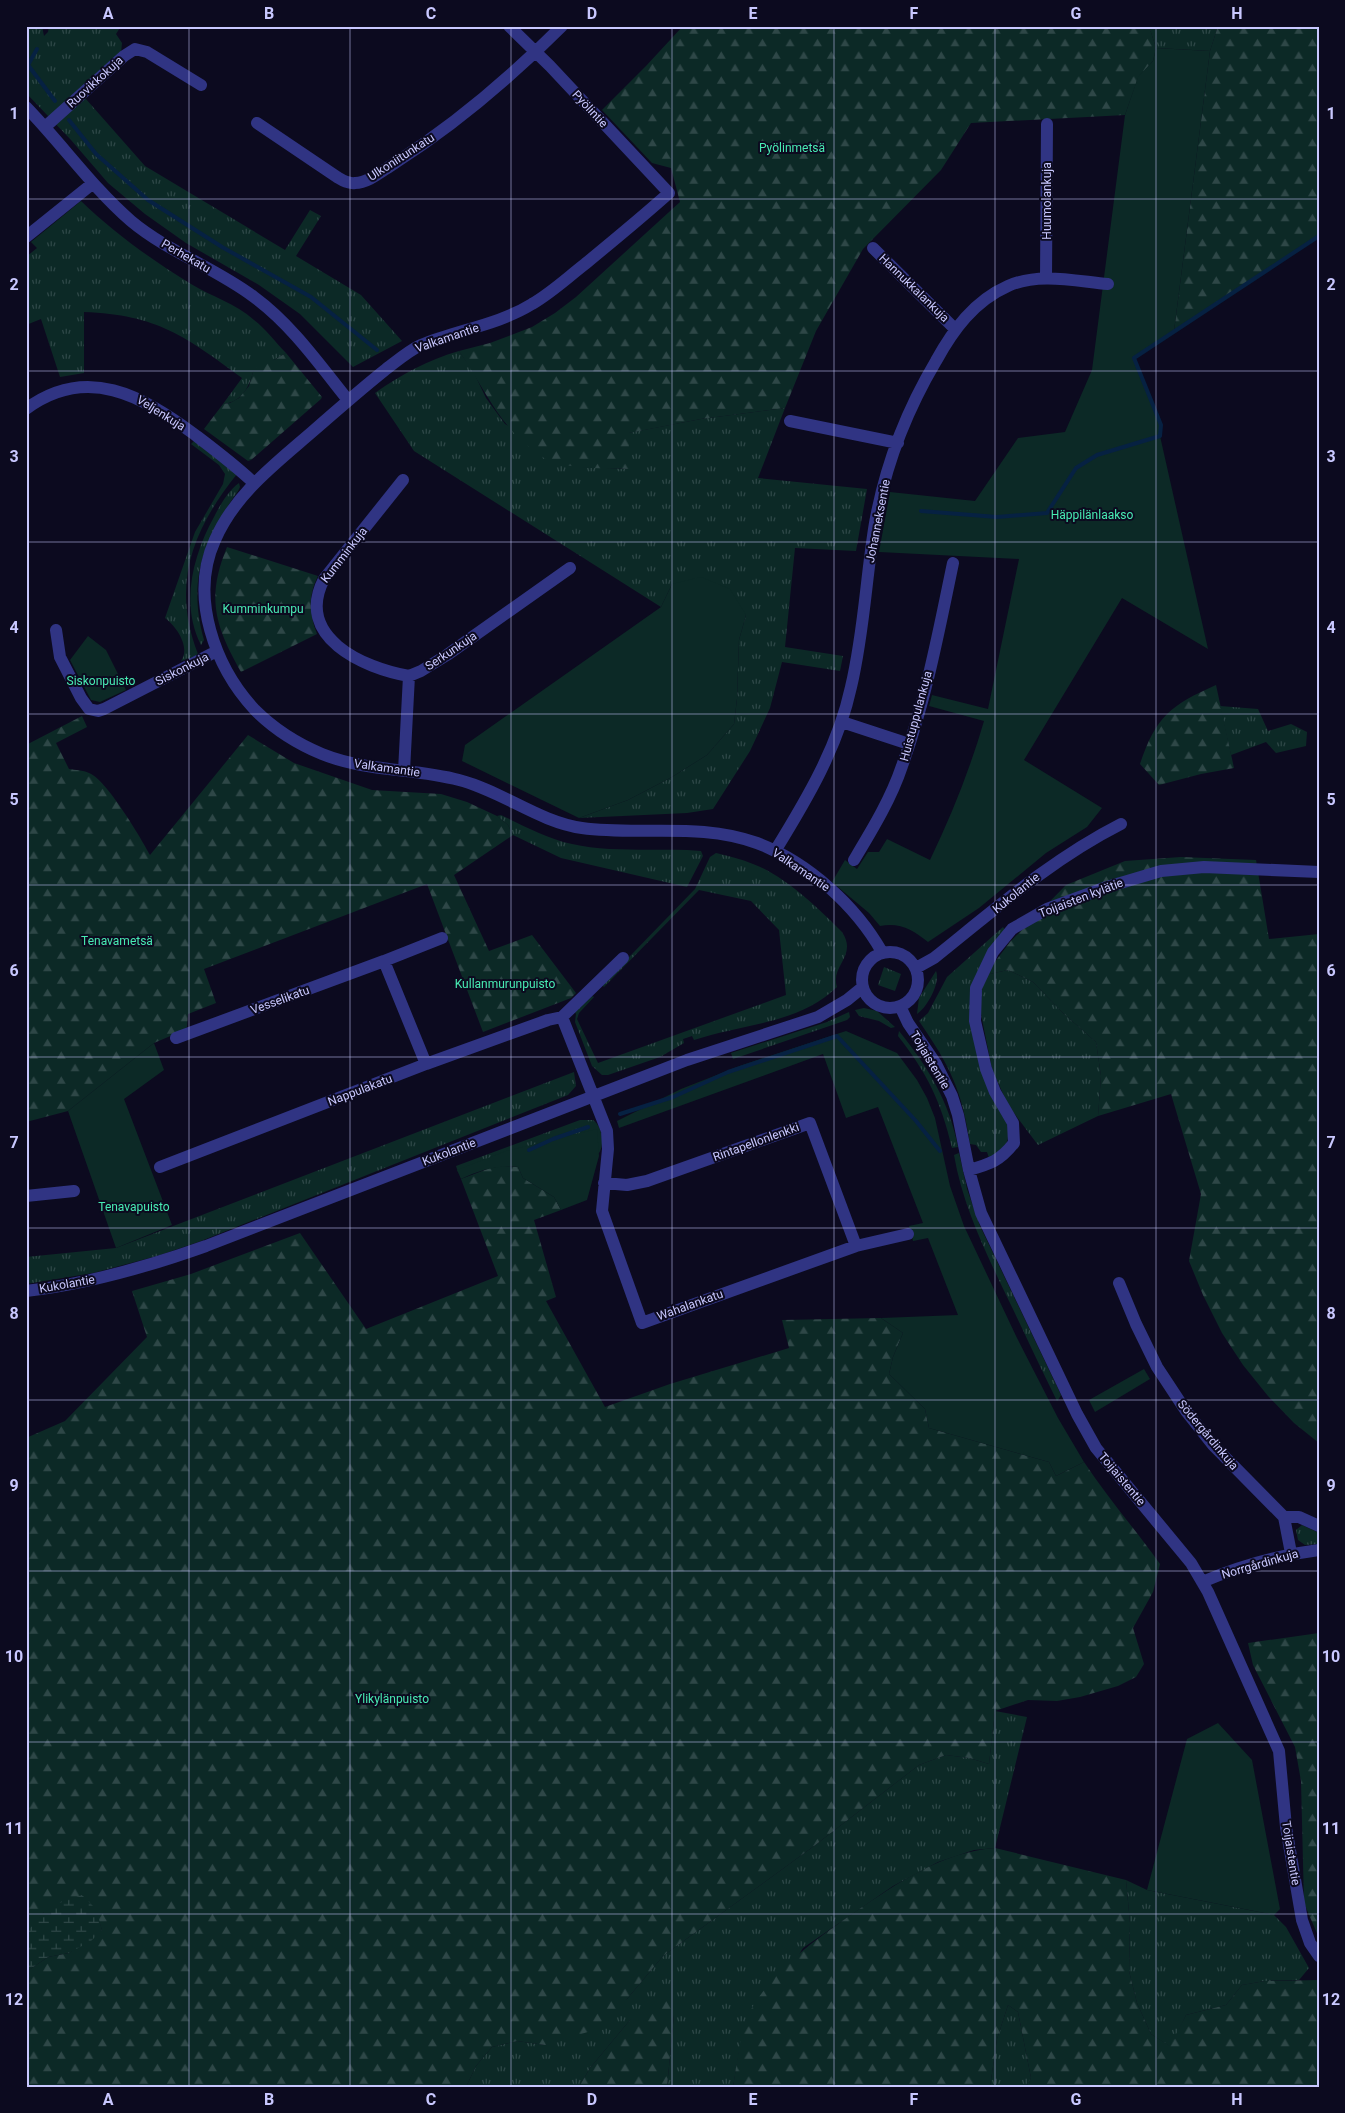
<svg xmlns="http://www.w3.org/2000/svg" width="1345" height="2113" font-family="Roboto,sans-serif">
  <defs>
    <pattern id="grass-tufts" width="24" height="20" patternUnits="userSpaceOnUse" patternTransform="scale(1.25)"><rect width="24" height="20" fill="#0c2926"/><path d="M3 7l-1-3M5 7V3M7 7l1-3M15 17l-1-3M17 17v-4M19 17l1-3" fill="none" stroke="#2e4747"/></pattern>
    <pattern id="forest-firs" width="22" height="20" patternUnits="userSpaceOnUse" patternTransform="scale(1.25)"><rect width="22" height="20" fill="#0c2926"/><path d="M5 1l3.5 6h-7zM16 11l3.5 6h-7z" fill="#2e4747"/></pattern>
    <pattern id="wetland-marsh" width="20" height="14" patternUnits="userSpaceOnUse" patternTransform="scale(1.25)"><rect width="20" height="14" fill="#0c2926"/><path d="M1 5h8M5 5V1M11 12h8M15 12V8" fill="none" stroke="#2e4747"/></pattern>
  </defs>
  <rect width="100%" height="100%" fill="#0c0a1f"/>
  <!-- grass -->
  <path fill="url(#grass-tufts)" d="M26 26H42L44 36 48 32 49 26H121L116 34 122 43 121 53 78 90 145 166 285 250 310 210 321 216 296 256 361 295 402 341 353 367 300 314 259 285 186 243 145 214 108 183 71 140 26 93Z
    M1149 26H1218L1210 51 1156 48Z
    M81 201C114 233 152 260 191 284 212 297 235 303 254 320 266 329 275 342 286 353L253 372C249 388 241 402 223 404L242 378C185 336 158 315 84 312V373L60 377 41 319 26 325V257L37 248 31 242Z
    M459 351 473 371 486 398 505 424 582 467 629 469 628 433 701 419 785 408 758 478 867 489 856 551 795 548 785 647 843 656 840 671 782 662 770 708 750 751 713 809 687 813 579 818 628 800 672 777 707 755 734 724 737 699 739 640 746 615 672 584 661 607 414 451 375 393C402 374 428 360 459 351Z
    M194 441 237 474C192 530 171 585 198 654L197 657 181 661C191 647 176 626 165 618L195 532 223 484 225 474 219 465 191 444Z
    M239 483 240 487 238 491C204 539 187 580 204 640L201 645C180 604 193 555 214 517 220 505 228 491 239 483Z
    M1220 706 1258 709 1268 731 1291 724 1307 732 1306 746 1276 753 1266 742 1231 755Z
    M501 815C524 826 546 838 572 844 607 852 650 849 687 850L701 851 703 856 687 887 561 858 513 835 508 825 497 816Z
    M716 853C728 856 741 859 753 864 785 876 818 908 842 932 858 956 830 966 837 987 799 1024 742 1024 694 1040L692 1036 683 1039 684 1043 660 1057 608 1075H602L592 1066 575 1022 576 1014 575 1012 592 996 594 997 579 1013 577 1019 598 1063 786 995 779 930 751 901 699 890 604 987 602 985 695 889 710 857Z
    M1003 927 1007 933 971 999 1007 1121C1010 1143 1008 1146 989 1158L987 1152H981L976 1145 970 1144C962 1090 950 1066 919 1021L928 1013 947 977Z
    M884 967 901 974 895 991 878 985Z
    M1008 970 1033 982 1063 1013 1096 1042 1101 1076 1098 1116 1038 1145 1008 1105 992 1069 979 1004 985 975Z
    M936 971C941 982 927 1008 917 1014L919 998Z
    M864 1008 877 1011 895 1027 891 1028 879 1021 859 1016 855 1010Z
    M849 1012 850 1017 847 1020 733 1059 731 1053 827 1022Z
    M899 1031C928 1067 949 1101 958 1147L952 1148C941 1101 927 1073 898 1036Z
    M574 1072 576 1086 568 1095 201 1241 157 1256 93 1273 26 1284V1257L116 1248Z
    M580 1120H593C602 1126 605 1144 599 1153L458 1172 456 1166Z
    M959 1153 967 1189 980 1226 1061 1395 1058 1400 1057 1401C1040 1367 1025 1334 1009 1301 986 1253 963 1207 954 1155Z
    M1302 1525 1319 1533V1544L1305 1545 1298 1540 1296 1530Z
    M995 1711 1027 1717 995 1848 974 1850 938 1862 893 1886 803 1948 739 2052 733 2087H667L674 2015 630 2020 590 2068 579 2087H466L476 2066 492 2047 517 2041 545 2045 627 1999 663 1956 814 1846 919 1765 946 1755 969 1758 989 1764Z
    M1126 1880 1147 1890 1274 1915 1286 1927 1309 1968 1299 1980 1265 1981 1242 1985 1226 2005 1186 2015 1171 2047 1151 2034 1137 2003 1129 1971 1130 1923Z
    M1008 2005 1018 2012 1031 2078 1026 2087H990L997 2039Z"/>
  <!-- forest -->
  <path fill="url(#forest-firs)" d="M683 26H1149L1156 48 1153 61 1138 78 1125 115 971 123 941 170 863 249 816 331 785 408 701 419 629 433V469C603 468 573 470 549 460 544 459 540 455 536 452 499 427 484 387 459 351L490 343 532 327 555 313 576 297 680 202 671 168 652 163 602 110 646 66Z
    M1218 26H1319V236L1174 331 1210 51Z
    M286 353 322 397 321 399 251 460 248 461 204 429 223 404 230 403 239 398 249 386 253 372 262 361 274 360Z
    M227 547 318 576C308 596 309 613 317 634L241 672C215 626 206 598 227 547Z
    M1216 685 1234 768 1201 774 1159 785 1140 764C1156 716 1171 705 1216 685Z
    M82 716 87 727 56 743 69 769C75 770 83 770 89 773 106 779 141 838 150 855L248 735 294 763 372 790 441 794 467 802 497 816 508 825 513 835 454 875 489 951 532 935 576 993 571 998 483 1032 427 884 204 969 216 1003 188 1014 187 1027 182 1031 154 1043 68 1111 26 1122V745Z
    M1181 857 1256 860 1269 939 1319 934V1443L1294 1423 1268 1396 1243 1365 1222 1333 1203 1295 1189 1261 1201 1194 1171 1094 1098 1116 1101 1076 1096 1042 1063 1013 1033 982 1008 970 985 975 1010 942 1066 885 1125 861Z
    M503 1166 518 1167 523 1178 554 1197 561 1210 534 1220 556 1297 546 1301 605 1407 670 1384 789 1348 782 1320 881 1318 903 1333 893 1357 889 1374 925 1409 929 1428 1049 1462 1056 1476 1084 1462C1107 1497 1135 1529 1160 1564L1153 1592 1133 1628 1144 1664 1136 1677 1118 1686 1080 1697 1057 1701 1028 1700 995 1711 989 1764 969 1758 946 1755 919 1765 814 1846 663 1956 627 1999 591 2031 545 2045 517 2041 492 2047 476 2066 466 2087H26V1972L48 1957 69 1953 102 1930 100 1924 44 1912 32 1928 26 1931V1438L65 1421 147 1337 132 1291 191 1274 300 1233 366 1329 498 1276 461 1179 490 1168Z
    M1319 1633V1938L1304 1903 1301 1781 1295 1747 1253 1665 1248 1643Z
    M995 1848 1126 1880 1130 1923 1129 1971 1137 2003 1151 2034 1170 2046 1186 2015 1226 2005 1242 1985 1265 1981 1319 1980V2087H1026L1031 2078 1018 2012 1008 2005 997 2039 990 2087H733C736 2070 741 2026 749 2013 775 1967 814 1941 855 1912 898 1883 942 1852 995 1848Z
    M669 1998 674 2015 667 2087H579L590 2068 630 2020Z"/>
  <!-- wetland -->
  <path fill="url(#wetland-marsh)" d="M82 1895 96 1909 102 1930 91 1941 69 1953 48 1957 26 1972V1931C35 1926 38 1917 45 1911 56 1903 70 1899 82 1895Z"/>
  <!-- park -->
  <path fill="#0c2926" d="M1156 48 1210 51 1174 331 1134 358 1161 425 1160 436 1208 649 1122 598 1024 760 1102 808 1087 827 1046 853 979 908 928 942C913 930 900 922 880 926L869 913 832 882 845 860 857 869 868 852H879L887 839 930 860C952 814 970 769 984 721L929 706 932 695 988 709 1019 559 879 552 890 492 975 501 1018 438 1065 432 1092 370 1125 115 1138 77 1153 61Z
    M701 577 730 589 746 615 739 640 737 699 734 724 707 755 672 777 628 800 579 818 462 761 465 745 661 607 672 584Z
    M88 636 106 650 126 690 100 702 91 700 70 660Z
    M846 1031 897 1053 917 1080 927 1098 935 1118 950 1186 964 1226 1017 1338 1058 1418 1084 1462 1056 1476 1049 1462 929 1428 925 1409 889 1374 893 1357 903 1333 881 1318 958 1315 928 1238 913 1241 909 1226 923 1223 878 1107 846 1118 823 1054 619 1128 617 1121 681 1089 742 1065Z
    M154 1043 164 1070 124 1099 172 1225 116 1248 68 1111Z
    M597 1129 599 1156 587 1200 561 1210 554 1197 523 1178 518 1167C497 1165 480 1170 461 1179L457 1170 506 1151Z
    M1144 1369 1150 1379 1095 1412 1089 1400Z
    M1218 1723 1252 1760 1280 1909 1274 1915 1147 1890 1187 1739Z"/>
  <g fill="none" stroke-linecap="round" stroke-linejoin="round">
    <!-- stream -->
    <path stroke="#062142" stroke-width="4" d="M37 49 28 65 55 101
      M69 120 96 154 148 200 222 247 311 297 377 350
      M921 511 997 517 1047 513 1076 468 1097 455 1160 436 1161 425 1134 358 1319 236
      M620 1114 673 1097 728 1072 837 1036 916 1121 940 1151
      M529 1150 553 1139 588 1127"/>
    <!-- minor -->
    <path stroke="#303483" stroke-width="12" d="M509 26 550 66 669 193C641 218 613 241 585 264 567 278 551 293 532 304 498 325 457 330 421 345 408 351 397 361 385 370 360 390 336 411 312 432 275 464 235 494 215 540 189 597 215 667 255 710 274 729 298 744 322 754 367 772 414 768 459 780 502 791 539 822 582 828 641 836 700 822 757 843 808 862 856 906 882 952
      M26 107C62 144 92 187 131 221 168 252 216 268 254 297 292 325 319 364 348 400
      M257 123 337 177C342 180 348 184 355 183 369 183 383 170 395 163 456 124 511 77 562 26
      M45 127 124 56 135 49 147 52 201 85
      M26 237 92 184
      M873 248 955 329
      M1046 278 1047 124
      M26 409C87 364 142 396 194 434 215 450 235 465 254 483
      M790 421 898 443
      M403 480 324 579C294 637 363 668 409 676
      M56 630 60 657 81 698 89 709 98 711 104 709 217 651
      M842 722 909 744
      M404 771 409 676 421 671 447 655 570 568
      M775 851C807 799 838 747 851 687 864 633 866 577 875 523 885 467 907 410 936 361 953 330 974 301 1008 286 1039 272 1075 281 1108 284
      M854 860C872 830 891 799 902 766 926 700 939 630 953 563
      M862 980a28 28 0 1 1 56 0a28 28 0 1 1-56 0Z
      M384 961 442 938
      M916 968 934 958C994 910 1052 859 1121 824
      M900 1006 908 1023 936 1064 952 1096 958 1115 969 1170 981 1213 1077 1414 1096 1448 1191 1563 1208 1592 1279 1751 1286 1827 1302 1920 1310 1943 1319 1956
      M562 1017 623 958
      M176 1038 384 961 426 1064
      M160 1167 426 1064 548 1020 562 1017 607 1131 608 1149 602 1211 642 1323 856 1246 908 1234
      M969 1170C990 1164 1000 1161 1014 1143L1013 1123 995 1092 986 1069 975 1021 976 988 993 952 1012 929 1047 909 1107 887 1161 871 1204 867 1319 872
      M604 1183 627 1185 647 1181 810 1123 856 1246
      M26 1196 74 1191
      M1119 1283 1136 1324 1157 1367 1186 1411 1213 1445 1284 1517 1291 1553
      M26 1291C88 1284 147 1267 206 1246L687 1060 818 1017 847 1000 863 987
      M1284 1517H1299L1319 1526
      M1202 1582C1240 1566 1278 1555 1319 1550"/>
  </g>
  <!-- grid -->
  <path fill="none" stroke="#c9c8ff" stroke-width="1" stroke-opacity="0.55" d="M189 26V2087M350 26V2087M511 26V2087M672 26V2087M834 26V2087M995 26V2087M1156 26V2087M26 199H1319M26 371H1319M26 542H1319M26 714H1319M26 885H1319M26 1057H1319M26 1228H1319M26 1400H1319M26 1571H1319M26 1742H1319M26 1914H1319"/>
  <g text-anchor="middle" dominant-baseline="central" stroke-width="4" stroke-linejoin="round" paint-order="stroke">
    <!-- street labels -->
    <g font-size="12" fill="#c9c8ff" stroke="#0c0a1f">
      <text transform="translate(95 82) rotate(-42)">Ruovikkokuja</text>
      <text transform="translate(590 109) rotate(47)">Pyölintie</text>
      <text transform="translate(401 157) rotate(-33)">Ulkoniitunkatu</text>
      <text transform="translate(1047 201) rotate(-90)">Huumolankuja</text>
      <text transform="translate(186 256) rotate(30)">Perhekatu</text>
      <text transform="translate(914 288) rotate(44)">Hannukkalankuja</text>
      <text transform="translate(447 338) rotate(-19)">Valkamantie</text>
      <text transform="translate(161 413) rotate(32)">Veljenkuja</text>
      <text transform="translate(878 521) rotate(-79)">Johanneksentie</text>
      <text transform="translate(344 555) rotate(-52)">Kumminkuja</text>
      <text transform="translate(451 651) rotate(-34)">Serkunkuja</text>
      <text transform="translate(182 669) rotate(-27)">Siskonkuja</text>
      <text transform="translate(916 716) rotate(-75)">Huistuppulankuja</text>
      <text transform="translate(387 768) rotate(8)">Valkamantie</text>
      <text transform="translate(801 870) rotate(34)">Valkamantie</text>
      <text transform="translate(1016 893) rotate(-39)">Kukolantie</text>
      <text transform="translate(1081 898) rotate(-21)">Toijaisten kylätie</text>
      <text transform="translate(280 1000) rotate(-20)">Vesselikatu</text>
      <text transform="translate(930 1060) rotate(59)">Toijaistentie</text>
      <text transform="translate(360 1090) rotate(-21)">Nappulakatu</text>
      <text transform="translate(756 1142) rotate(-20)">Rintapellonlenkki</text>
      <text transform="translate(449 1152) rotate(-21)">Kukolantie</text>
      <text transform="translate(67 1284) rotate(-10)">Kukolantie</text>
      <text transform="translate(690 1305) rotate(-20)">Wahalankatu</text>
      <text transform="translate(1208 1435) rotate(50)">Södergårdinkuja</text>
      <text transform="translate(1122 1479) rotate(50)">Toijaistentie</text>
      <text transform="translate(1260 1564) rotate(-16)">Norrgårdinkuja</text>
      <text transform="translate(1291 1853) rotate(81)">Toijaistentie</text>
    </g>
    <!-- park labels -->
    <g font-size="12" fill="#48ebb3" stroke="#0c0a1f">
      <text x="792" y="148">Pyölinmetsä</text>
      <text x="1092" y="515">Häppilänlaakso</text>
      <text x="263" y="609">Kumminkumpu</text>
      <text x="101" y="681">Siskonpuisto</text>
      <text x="117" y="941">Tenavametsä</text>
      <text x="505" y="984">Kullanmurunpuisto</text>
      <text x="134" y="1207">Tenavapuisto</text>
      <text x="392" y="1699">Ylikylänpuisto</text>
    </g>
  </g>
  <!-- border -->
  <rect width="1345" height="2113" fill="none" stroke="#0c0a1f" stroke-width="55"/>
  <rect x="28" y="28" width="1290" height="2058" fill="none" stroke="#c9c8ff" stroke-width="2"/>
  <g font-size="16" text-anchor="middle" font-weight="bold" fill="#c9c8ff">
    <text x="108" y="19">A</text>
    <text x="269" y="19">B</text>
    <text x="431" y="19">C</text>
    <text x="592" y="19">D</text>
    <text x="753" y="19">E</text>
    <text x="914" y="19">F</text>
    <text x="1076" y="19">G</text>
    <text x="1237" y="19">H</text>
    <text x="14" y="119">1</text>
    <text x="1331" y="119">1</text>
    <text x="14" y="290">2</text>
    <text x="1331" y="290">2</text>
    <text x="14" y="462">3</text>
    <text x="1331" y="462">3</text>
    <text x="14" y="633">4</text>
    <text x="1331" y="633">4</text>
    <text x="14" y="805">5</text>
    <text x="1331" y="805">5</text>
    <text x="14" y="976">6</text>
    <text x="1331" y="976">6</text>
    <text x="14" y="1148">7</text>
    <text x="1331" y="1148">7</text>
    <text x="14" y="1319">8</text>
    <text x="1331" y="1319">8</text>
    <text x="14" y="1491">9</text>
    <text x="1331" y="1491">9</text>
    <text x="14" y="1662">10</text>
    <text x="1331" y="1662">10</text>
    <text x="14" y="1834">11</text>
    <text x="1331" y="1834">11</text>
    <text x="14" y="2005">12</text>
    <text x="1331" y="2005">12</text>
    <text x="108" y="2105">A</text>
    <text x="269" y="2105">B</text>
    <text x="431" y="2105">C</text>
    <text x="592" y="2105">D</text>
    <text x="753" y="2105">E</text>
    <text x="914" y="2105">F</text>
    <text x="1076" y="2105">G</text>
    <text x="1237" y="2105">H</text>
  </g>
</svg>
